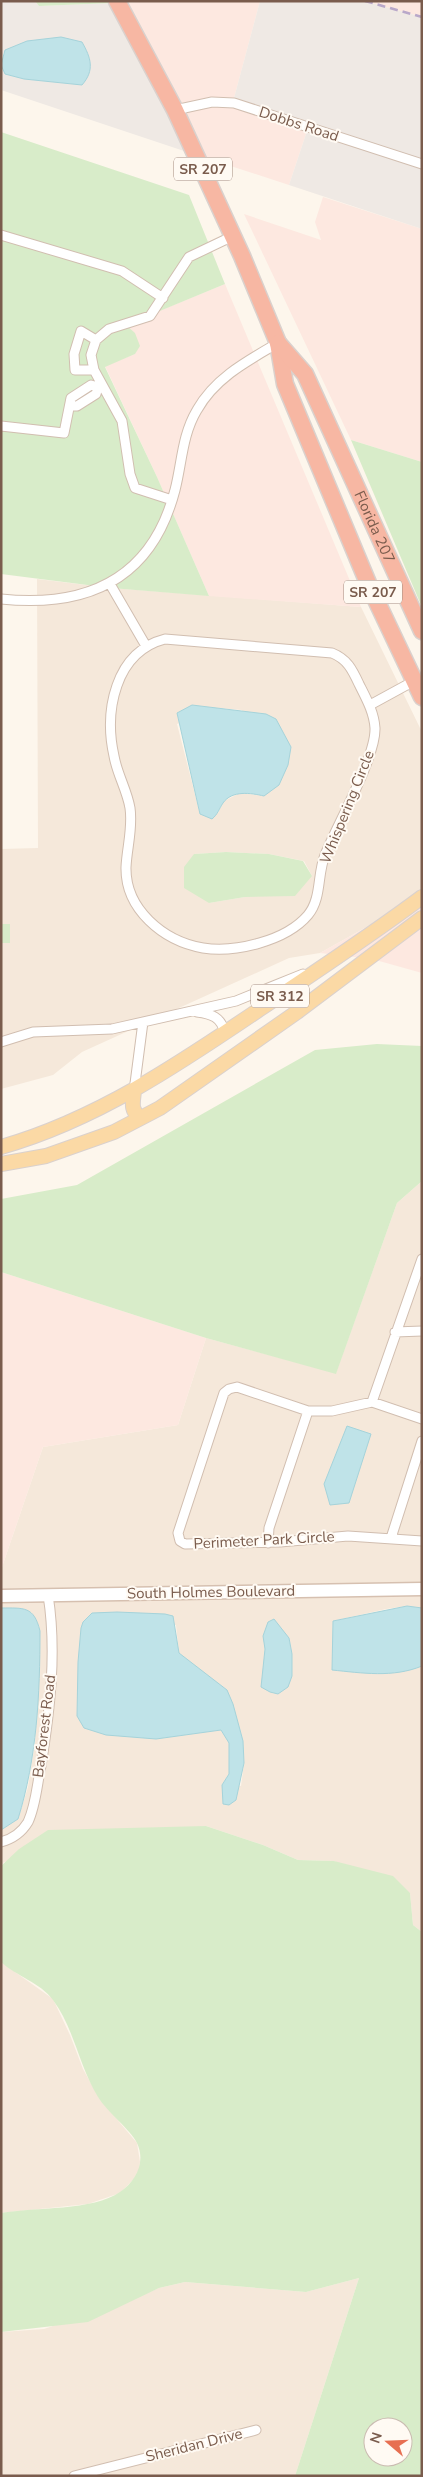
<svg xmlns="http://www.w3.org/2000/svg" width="423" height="2477" font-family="'Nunito Sans',sans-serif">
  <rect width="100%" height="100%" fill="#fdf6ec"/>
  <!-- residential -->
  <path fill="#f5e8da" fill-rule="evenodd" d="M37 579 111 588 361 607 422 732V896L320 953 289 958 82 1052 53 1075 1 1089V849L38 848ZM218 708 242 710 264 796 240 793 224 801 218 813 200 814 177 724ZM226 852 269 854 304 861 312 876 245 897 209 903 194 854Z
    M422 1181V1584L1 1591V1570L43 1447 178 1425 206 1338 336 1373 397 1203Z
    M422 1594V1608L407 1606 386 1609 333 1621 332 1669 384 1674 422 1666V1932L413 1925 410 1893 334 1861 298 1860 263 1845 206 1826 4 1862 1 1866V1830L18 1819 28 1787 35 1743 40 1631 21 1608H1V1600ZM176 1625 179 1653 204 1673 239 1729 243 1741 244 1763 241 1786 222 1785 229 1774V1743L221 1730 156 1739 130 1737 84 1728 77 1715 81 1628ZM289 1637 292 1654V1676L264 1657 265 1648Z
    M1 1962 53 1999 70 2035 83 2069 99 2098 137 2143 140 2162 138 2175 120 2193 88 2204 1 2213Z
    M359 2278 295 2476H1V2332L44 2329 133 2299 159 2288 185 2282 306 2292Z"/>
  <!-- commercial -->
  <path fill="#fde8e0" d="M159 1H260L234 98 211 97 178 104 123 3Z
    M364 1H422V17Z
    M224 105 307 131 289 185 203 157 182 113 197 108Z
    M323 197 422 229V462L351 440 244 214 321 240 315 222Z
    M225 284 361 607 209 596 157 477 105 366 135 354 125 325Z
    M422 896V973L372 959 320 953Z
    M1 1272 206 1338 178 1425 43 1447 1 1570Z"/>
  <!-- industrial -->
  <path fill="#efe9e4" d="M1 1H35L39 6 113 3 190 153 1 90V65L5 74 24 79 82 85 5 50 1 58Z
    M260 1H364L422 17V159L234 98Z
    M307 131 422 169V229L289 185Z"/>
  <!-- green -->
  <path fill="#d8ecc9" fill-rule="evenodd" d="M35 1H111L113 3 39 6Z
    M1 132 189 195 225 284 126 325 135 333 140 346 135 354 105 367 157 477 209 596 111 588 1 574Z
    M351 440 422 462V605H421Z
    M226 852 269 854 303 861 312 876 295 896 245 897 209 903 184 888V867L194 854Z
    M1 924H10V943H1Z
    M377 1044 422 1046V1181L397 1203 336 1374 206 1338 1 1272V1199L77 1185 315 1050Z
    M206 1826 263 1845 298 1860 334 1861 393 1876 410 1893 413 1925 422 1932V2476H295L359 2278 306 2292 185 2282 159 2288 88 2322 1 2332V2213C35 2207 93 2211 120 2192 136 2181 146 2162 137 2143 130 2129 107 2112 98 2097 79 2066 74 2028 53 2000 41 1983 16 1976 1 1962V1866L19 1849 48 1830ZM373 2427H403V2457H373Z"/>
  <!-- water -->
  <path fill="#bfe3e8" stroke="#a5d3da" d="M61 37 82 42C91 58 95 70 82 85L24 79 5 74 1 65 5 50 27 41Z
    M192 705 266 714 276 719 291 747 288 765 279 785 264 796C251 793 232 790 223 803 219 809 218 814 212 819L200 814 177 713Z
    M347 1426 371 1434 349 1503 330 1505 324 1484Z
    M407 1606 422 1608V1666C393 1678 362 1673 332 1670L333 1621Z
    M1 1608C24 1608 34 1606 40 1631 40 1694 37 1758 18 1819L1 1830Z
    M117 1612 165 1614 173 1616 179 1653 227 1690 233 1704 243 1741 244 1763 236 1800 229 1805 223 1804 222 1785 229 1774V1743L221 1730 156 1739 106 1735 84 1728 77 1716 78 1662 81 1628 83 1622 92 1613Z
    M274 1619 289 1638 292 1654V1676L288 1687 278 1694 270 1692 261 1687 265 1649 263 1636 268 1622Z"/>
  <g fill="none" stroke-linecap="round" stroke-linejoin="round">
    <defs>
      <path id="street" d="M175 110 212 102 234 103 422 164
        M1 235 122 271 163 298
        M94 370H75L74 354 81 331 96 340
        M70 406H77L96 394 98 387
        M1 426 64 433 71 398 91 385 98 387 101 385
        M172 500 135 488 130 474 122 421 94 370 91 355 96 340 109 329 150 316 189 257 233 236
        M110 584 146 646
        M1 599C88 608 152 579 175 490 182 463 182 435 197 410 215 378 247 361 278 343
        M165 639 332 653C347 659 352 669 359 684 366 698 374 712 375 728 376 757 337 825 325 855 317 874 322 898 308 915 286 941 235 953 203 948 163 941 125 909 126 867 127 847 133 828 130 808 127 790 117 774 114 756 104 711 115 652 165 639Z
        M370 705 414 681
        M197 1012C212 1014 221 1017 225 1033
        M1 1042 33 1032 112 1029 236 1001 303 974
        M134 1091 143 1022
        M395 1332 422 1331
        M372 1402 422 1259
        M422 1419 372 1402 332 1411H308L237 1387 229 1389 224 1393 178 1533 180 1541 185 1544 280 1542 348 1536 422 1541
        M391 1538 422 1441
        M268 1543 269 1528 308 1411
        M1 1842C12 1839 22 1832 28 1822 36 1805 37 1784 41 1766 50 1710 57 1651 48 1595
        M74 2476 256 2430"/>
      <path id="secondary" d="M1 1596 422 1589"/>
      <path id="primary" d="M134 1091C133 1102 130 1110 140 1118
        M1 1147C96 1120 179 1064 260 1009 315 972 370 936 422 897
        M1 1164 46 1156 114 1132 160 1108 297 1012 422 918"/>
      <g id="highway">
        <path d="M117 1 175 110 242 256 278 343 285 384 368 583 422 697"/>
        <path id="s1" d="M278 343 305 374 422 631"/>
      </g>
    </defs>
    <!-- street casing -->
    <use href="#street" stroke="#d1beb0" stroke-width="11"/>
    <!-- secondary casing -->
    <use href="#secondary" stroke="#d6c0b0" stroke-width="15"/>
    <!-- primary casing -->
    <use href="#primary" stroke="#dad1cd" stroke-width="16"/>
    <!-- highway casing -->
    <use href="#highway" stroke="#dad1cd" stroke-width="19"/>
    <!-- street -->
    <use href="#street" stroke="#fff" stroke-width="9"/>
    <!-- secondary -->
    <use href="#secondary" stroke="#fff" stroke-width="12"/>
    <!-- primary -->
    <use href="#primary" stroke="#fbd9a5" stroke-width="14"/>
    <!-- highway -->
    <use href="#highway" stroke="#f7b7a3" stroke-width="16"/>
    <!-- rail -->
    <path stroke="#b9a8c9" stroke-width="2.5" stroke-dasharray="8 5" stroke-linecap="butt" d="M365 1 422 17"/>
  </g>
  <g text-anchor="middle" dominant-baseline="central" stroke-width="4" stroke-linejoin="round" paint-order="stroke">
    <!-- shield labels -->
    <g fill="#fffaf3" stroke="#a28b7f" stroke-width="1">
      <rect x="174" y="157.5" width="58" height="23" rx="4"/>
      <rect x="344" y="580.5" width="58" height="23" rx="4"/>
      <rect x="251" y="984.5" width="58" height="23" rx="4"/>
    </g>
    <g font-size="14" font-weight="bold" fill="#7a5c4d">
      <text x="203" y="169">SR 207</text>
      <text x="373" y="592">SR 207</text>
      <text x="280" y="996">SR 312</text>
    </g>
    <!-- street labels -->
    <g font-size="15" fill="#7a5c4d" stroke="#fffaf3">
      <text transform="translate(299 124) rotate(18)">Dobbs Road</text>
      <text stroke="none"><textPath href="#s1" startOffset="209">Florida 207</textPath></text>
      <text transform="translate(347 807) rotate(-68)">Whispering Circle</text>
      <text transform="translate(264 1540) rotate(-3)">Perimeter Park Circle</text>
      <text transform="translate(211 1592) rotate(-1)">South Holmes Boulevard</text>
      <text transform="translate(44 1726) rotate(-83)">Bayforest Road</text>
      <text transform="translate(194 2445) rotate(-14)">Sheridan Drive</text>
    </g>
  </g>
  <!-- border -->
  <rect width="423" height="2477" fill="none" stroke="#7a5c4d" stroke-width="5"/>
  <!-- north arrow -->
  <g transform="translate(388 2442) rotate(289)"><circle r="24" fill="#fffaf3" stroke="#cabbb1"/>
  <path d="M0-4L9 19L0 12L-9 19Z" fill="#e76f51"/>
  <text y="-8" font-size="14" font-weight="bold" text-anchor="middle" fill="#7a5c4d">N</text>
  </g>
</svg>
